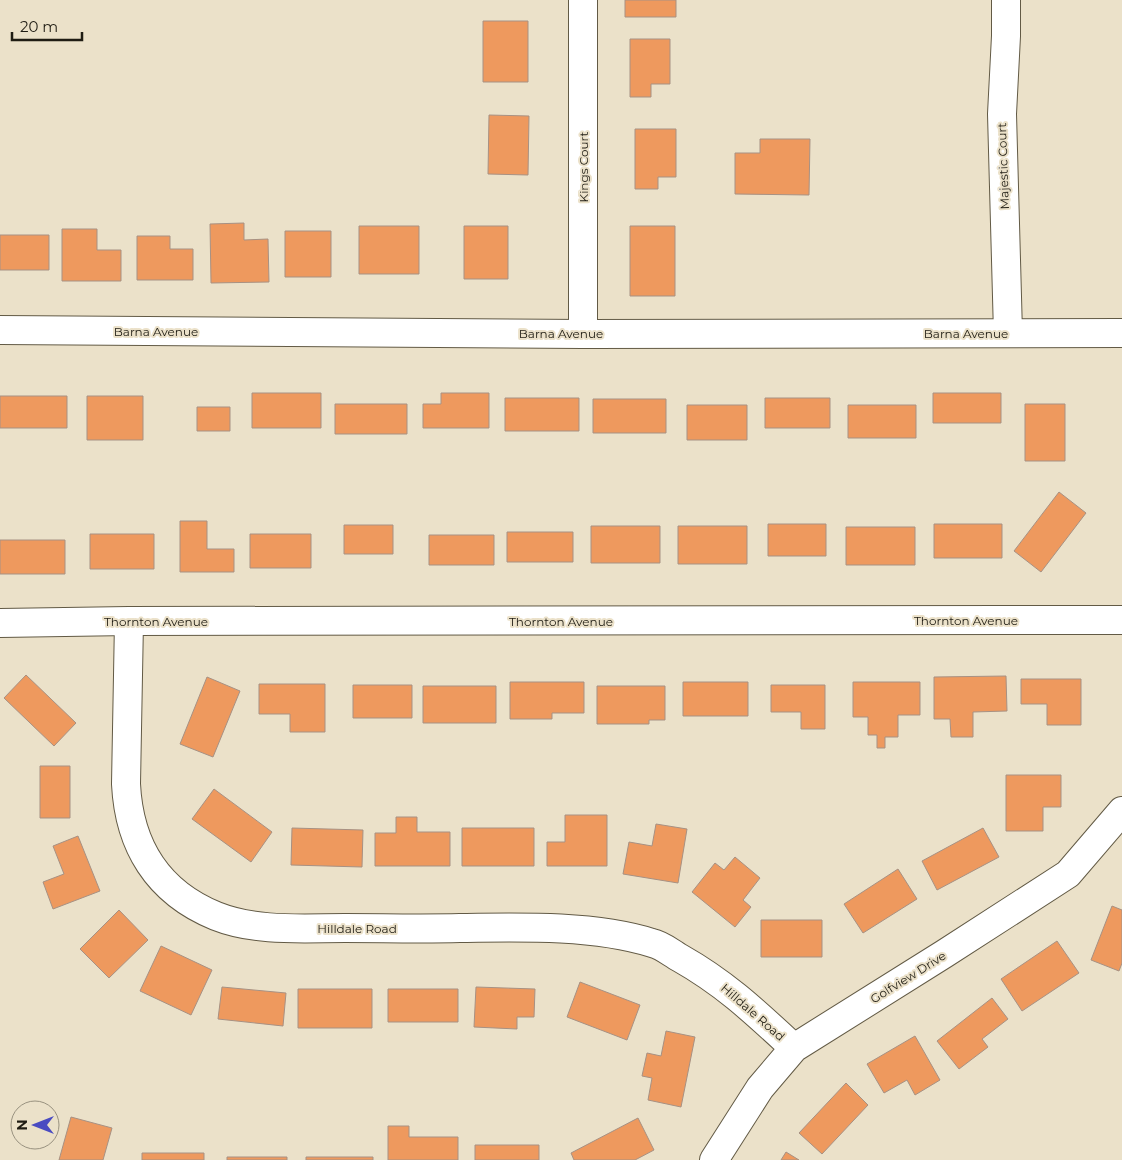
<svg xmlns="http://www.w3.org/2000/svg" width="1122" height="1160" font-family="Montserrat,sans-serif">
  <rect width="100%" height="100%" fill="#ebe1c9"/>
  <!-- building -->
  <path fill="#ee995e" stroke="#a79183" d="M625 0H676V17H625Z
    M483 21H528V82H483Z
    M630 39H670V84H651V97H630Z
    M489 115 529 116 528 175 488 174Z
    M635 129H676V177H658V189H635Z
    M760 139H810L809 195 735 194V153H760Z
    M244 223V240L268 239 269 282 211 283 210 224Z
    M359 226H419V274H359Z
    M464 226H508V279H464Z
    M630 226H675V296H630Z
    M62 229H97V250H121V281H62Z
    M285 231H331V277H285Z
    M0 235H49V270H0Z
    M137 236H170V249H193V280H137Z
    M252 393H321V428H252Z
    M441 393H489V428H423V404H441Z
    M933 393H1001V423H933Z
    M0 396H67V428H0Z
    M87 396H143V440H87Z
    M505 398H579V431H505Z
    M765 398H830V428H765Z
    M593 399H666V433H593Z
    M335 404H407V434H335Z
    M1025 404H1065V461H1025Z
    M687 405H747V440H687Z
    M848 405H916V438H848Z
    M197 407H230V431H197Z
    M1059 492 1086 513 1041 572 1014 551Z
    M180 521H207V549H234V572H180Z
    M768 524H826V556H768Z
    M934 524H1002V558H934Z
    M344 525H393V554H344Z
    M591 526H660V563H591Z
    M678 526H747V564H678Z
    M846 527H915V565H846Z
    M507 532H573V562H507Z
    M90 534H154V569H90Z
    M250 534H311V568H250Z
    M429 535H494V565H429Z
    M0 540H65V574H0Z
    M26 675 76 723 54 746 4 698Z
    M1006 676 1007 711 973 712V737H951L950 719H934V677Z
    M207 677 240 691 213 757 180 744Z
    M1021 679H1081V725H1047V704H1021Z
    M510 682H584V713H552V719H510Z
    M683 682H748V716H683Z
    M853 682H920V715H898V737H885V748H877V735H868V717H853Z
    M259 684H325V732H290V714H259Z
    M353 685H412V718H353Z
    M771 685H825V729H801V712H771Z
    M423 686H496V723H423Z
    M597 686H665V720H649V724H597Z
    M40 766H70V818H40Z
    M1006 775H1061V807H1043V831H1006Z
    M214 789 272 832 251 862 192 819Z
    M565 815H607V866H547V842H565Z
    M396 817H417V832H450V866H375V833H396Z
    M656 824 687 829 678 883 623 874 629 842 652 846Z
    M292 828 363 830 362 867 291 865Z
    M462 828H534V866H462Z
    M983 828 999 857 937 890 922 861Z
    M78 836 100 891 53 909 43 882 64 874 53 846Z
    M735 857 760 878 743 900 751 907 735 927 692 892 715 863 724 870Z
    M898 869 917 899 863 933 844 904Z
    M1112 906 1122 910V963L1119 971 1091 960Z
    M119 910 148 940 109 978 80 949Z
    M761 920H822V957H761Z
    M1057 941 1079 973 1022 1011 1001 979Z
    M161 946 212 970 191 1015 140 991Z
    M580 982 640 1005 627 1040 567 1017Z
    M222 987 286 993 283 1026 218 1019Z
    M476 987 535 989 534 1017H517V1029L474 1027Z
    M298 989H372V1028H298Z
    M388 989H458V1022H388Z
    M992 998 1008 1019 982 1039 988 1047 959 1069 937 1041Z
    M666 1031 695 1037 681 1107 648 1100 652 1078 642 1076 647 1053 661 1056Z
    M915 1036 940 1080 915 1095 907 1080 884 1093 867 1064Z
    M846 1083 868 1105 822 1154 799 1133Z
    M71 1117 112 1128 103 1160H59Z
    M638 1118 654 1150 635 1160H574L571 1153Z
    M388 1126H409V1137H458V1160H388Z
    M475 1145H539V1160H475Z
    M786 1152 799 1160H781Z
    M142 1153H204V1160H142Z
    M227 1157H287V1160H227Z
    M306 1157H373V1160H306Z"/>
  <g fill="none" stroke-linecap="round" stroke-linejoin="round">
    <defs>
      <path id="minor" d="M583 0V334
        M1006 0V36L1002 114 1008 333
        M129 621 126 784C129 845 157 892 216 916 256 932 303 928 345 928 383 928 422 929 460 928 520 927 595 925 652 943 662 945 671 953 680 958 726 984 756 1013 794 1048
        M0 623 129 621 1122 620
        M714 1160 760 1088 794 1048 944 954 1068 874 1122 811"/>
      <path id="tertiary" d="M0 330 583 334 1122 333"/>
    </defs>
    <!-- minor casing -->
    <use href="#minor" stroke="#625a45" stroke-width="30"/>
    <!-- tertiary casing -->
    <use href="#tertiary" stroke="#625a45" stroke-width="30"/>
    <!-- minor -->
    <use href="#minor" stroke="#fff" stroke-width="28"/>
    <!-- tertiary -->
    <use href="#tertiary" stroke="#fff" stroke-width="28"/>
  </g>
  <g text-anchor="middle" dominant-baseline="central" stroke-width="4" stroke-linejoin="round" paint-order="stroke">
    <!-- street labels -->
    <g font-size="12" fill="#1f1c13" stroke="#ebe1c9">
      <text transform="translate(1003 166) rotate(-92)">Majestic Court</text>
      <text transform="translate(583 167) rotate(-90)">Kings Court</text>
      <text x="156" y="331">Barna Avenue</text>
      <text x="561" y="333">Barna Avenue</text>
      <text x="966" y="333">Barna Avenue</text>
      <text x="966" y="620">Thornton Avenue</text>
      <text x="156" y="621">Thornton Avenue</text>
      <text x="561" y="621">Thornton Avenue</text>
      <text x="357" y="928">Hilldale Road</text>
      <text transform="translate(908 977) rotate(-32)">Golfview Drive</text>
      <text transform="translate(753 1012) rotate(41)">Hilldale Road</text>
    </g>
  </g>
  <!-- north arrow -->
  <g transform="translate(35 1125) rotate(270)"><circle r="24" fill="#ebe1c9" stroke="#999280"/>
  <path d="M0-4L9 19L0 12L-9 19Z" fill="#4a4bc1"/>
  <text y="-8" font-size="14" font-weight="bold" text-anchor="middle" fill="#1f1c13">N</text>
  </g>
  <!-- scale -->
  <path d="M12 32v8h70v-8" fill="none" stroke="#1f1c13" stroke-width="2.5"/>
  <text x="20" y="32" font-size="15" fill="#1f1c13" stroke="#ebe1c9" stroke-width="4" paint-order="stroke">20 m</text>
</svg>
